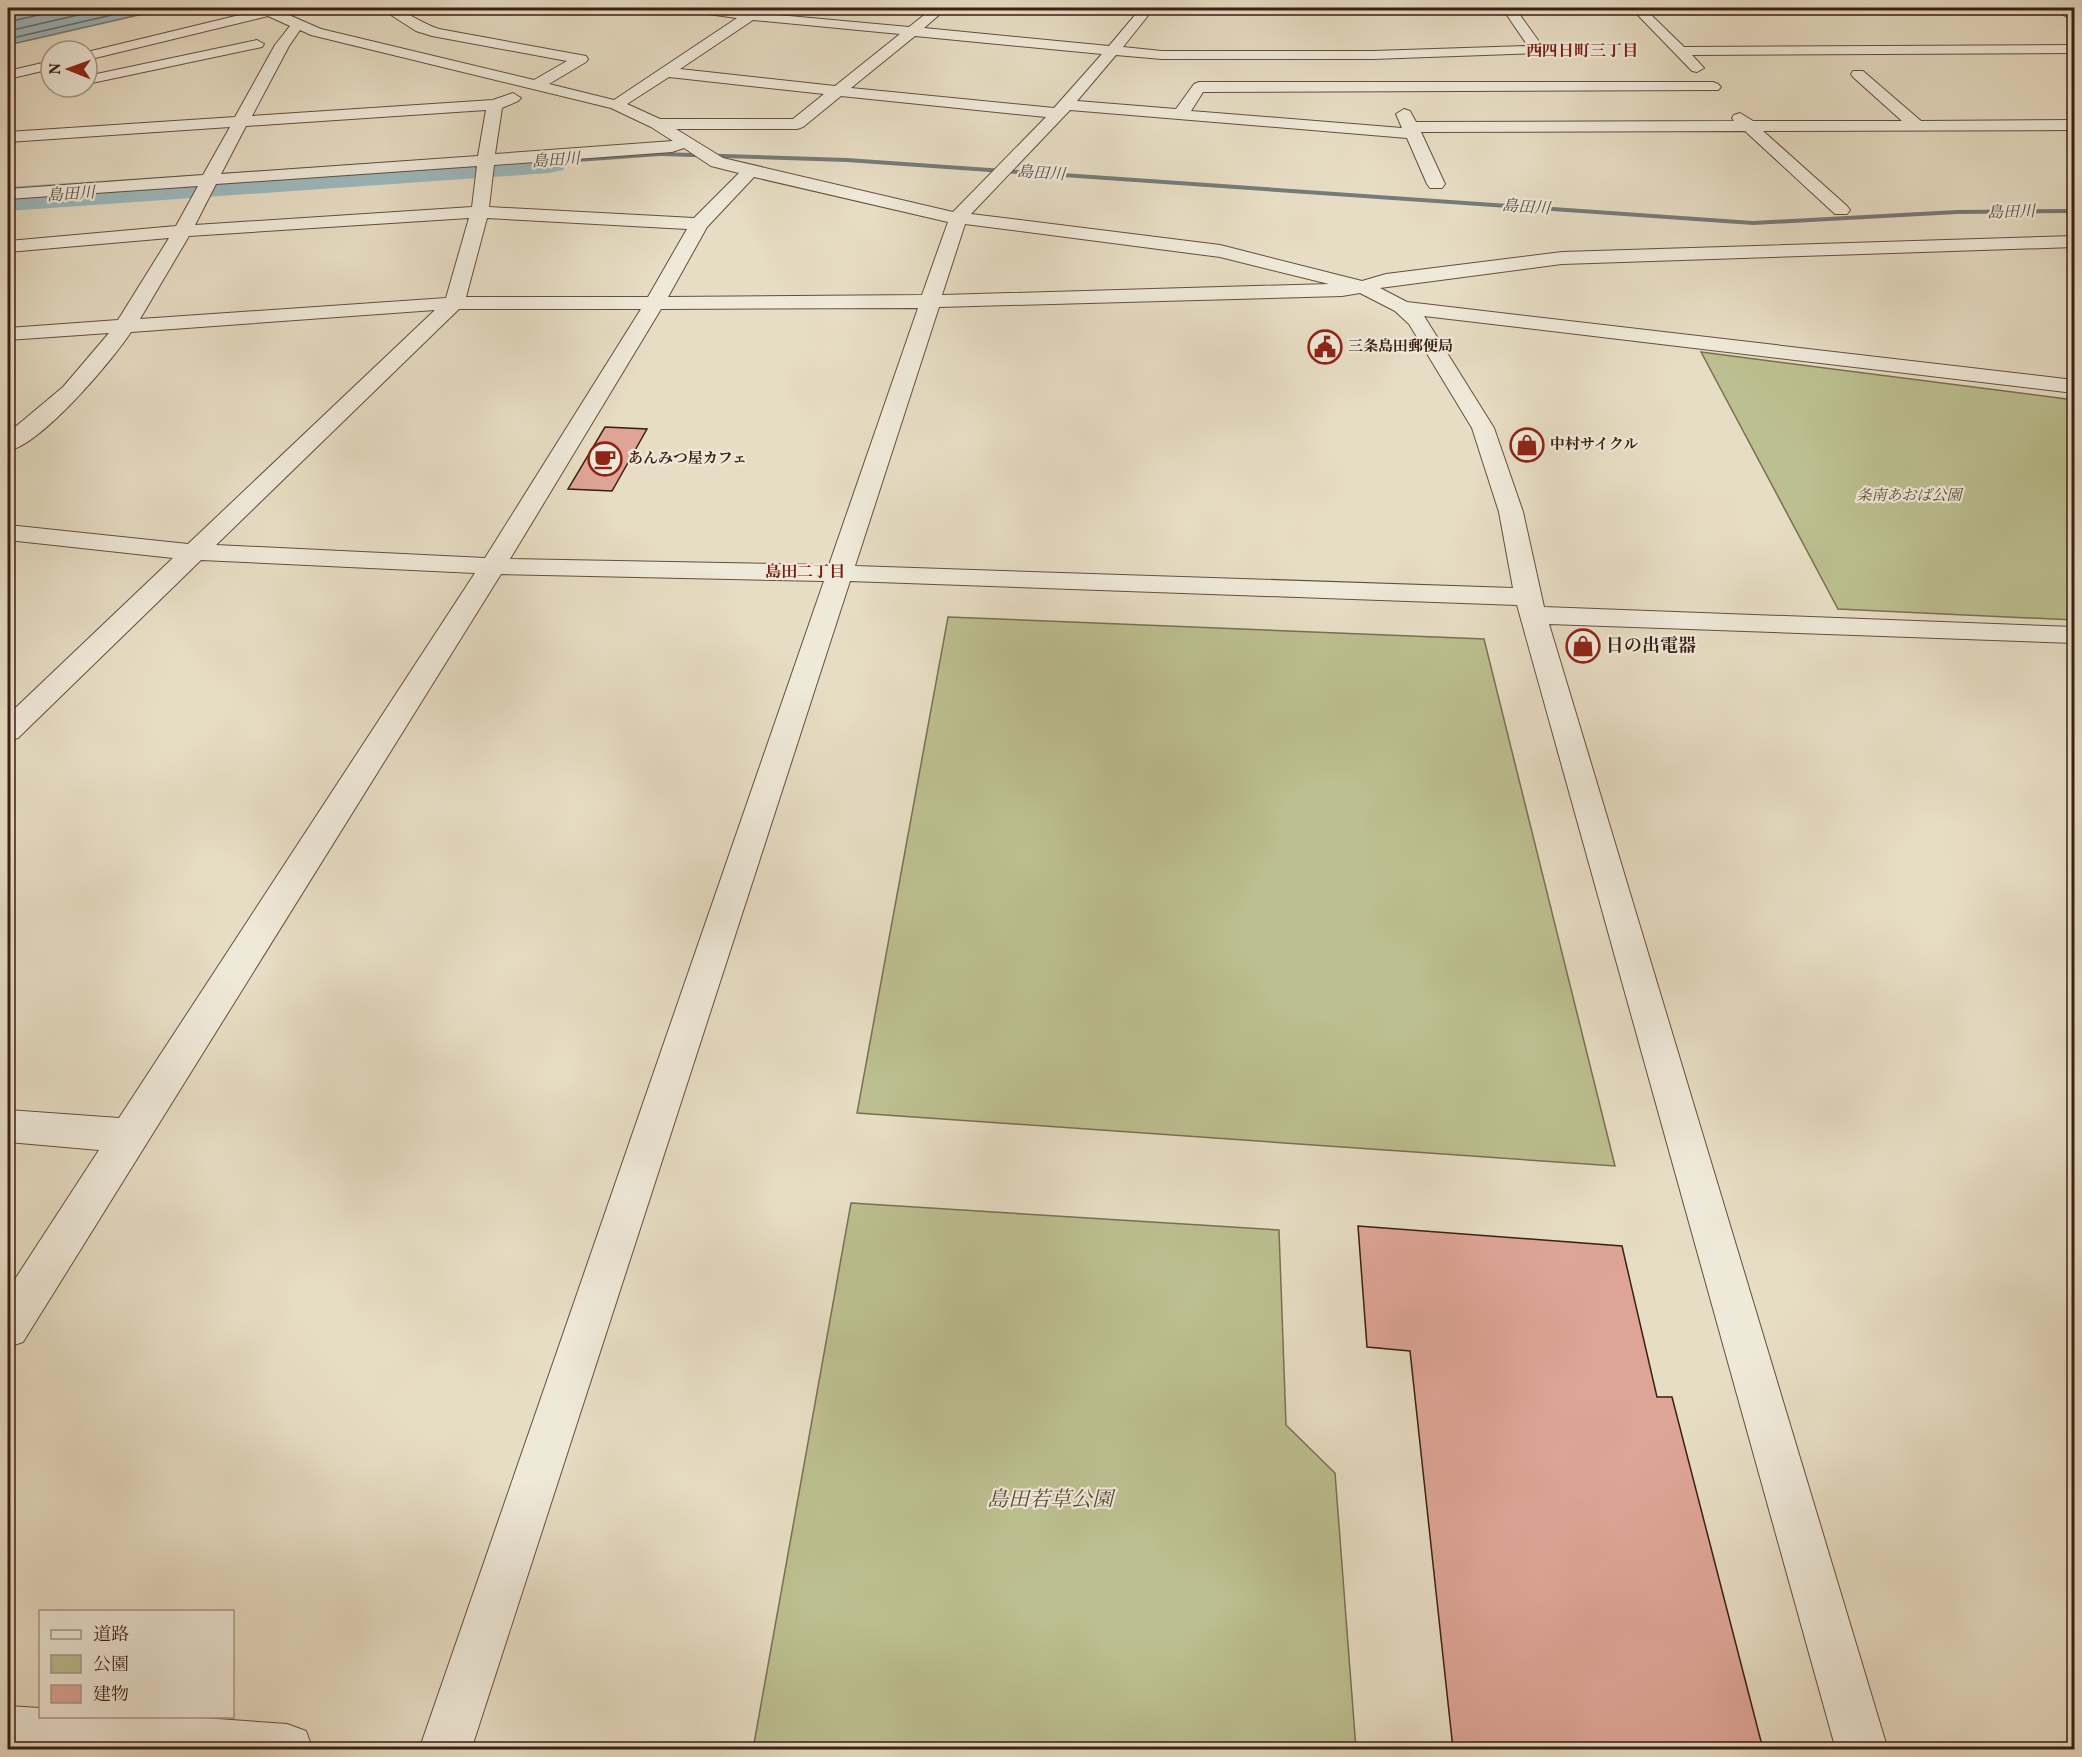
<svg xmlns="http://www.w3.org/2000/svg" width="2082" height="1757" font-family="Vollkorn,'Noto Serif JP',serif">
  <rect width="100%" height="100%" fill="#e7ddc4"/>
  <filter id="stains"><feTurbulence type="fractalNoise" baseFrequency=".00333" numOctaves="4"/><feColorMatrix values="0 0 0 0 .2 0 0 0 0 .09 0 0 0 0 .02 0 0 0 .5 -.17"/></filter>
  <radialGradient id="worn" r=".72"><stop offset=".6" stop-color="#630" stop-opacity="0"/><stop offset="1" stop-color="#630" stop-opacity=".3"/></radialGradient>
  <!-- green -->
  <path fill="#bcbf8f" stroke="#7b6f51" stroke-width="1.5" d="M1701 352 2074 400V620L1838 609Z
    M948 617 1484 639 1615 1166 857 1113Z
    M851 1203 1279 1230 1286 1425 1335 1473 1356 1749H753Z"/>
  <!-- water -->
  <path fill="#9cb9bf" stroke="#757b7a" stroke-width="1.5" d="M15 8H169L8 45V9Z"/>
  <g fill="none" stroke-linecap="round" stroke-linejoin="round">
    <!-- shore -->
    <path stroke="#6b6c69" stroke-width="1.5" d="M8 22 69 8
      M8 31 109 8
      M8 39 142 8"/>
    <!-- stream -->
    <path fill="#757b7a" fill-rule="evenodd" d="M660 152 847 158 1753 221 1957 210 2074 209V213L1957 214 1753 225 847 162 660 156 549 164 546 162 549 160Z"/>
    <!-- river -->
    <path fill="#9cb9bf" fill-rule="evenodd" d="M549 151 563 154 568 162 563 170 549 173 8 211V187Z"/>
  </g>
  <!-- building -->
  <path fill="#dea597" stroke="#3a1f13" stroke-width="1.5" d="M605 427 647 429 612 491 568 489Z
    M1358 1226 1622 1246 1657 1397H1672L1763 1749H1453L1410 1351 1367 1347Z"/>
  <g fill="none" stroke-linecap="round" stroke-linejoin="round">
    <defs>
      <path id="minor" d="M255 8H289L288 11 282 12 321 29 534 80 567 61 432 36 416 31 380 8C402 6 419 23 439 29L586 56 588 59 586 62 549 84 614 100 737 18 708 14 701 8 909 27 933 8H947L924 28 1109 46 1141 8H1154L1123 47 1162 51H1373L1528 46 1502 8H1515L1545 50 1543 53 1373 59H1162L1116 55 1077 101 1176 109 1194 84 1199 82H1713L1718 84 1721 87 1718 90 1203 92 1191 111 1402 128 1396 114 1404 109 1410 111 1416 122 1734 121 1732 118 1734 115 1740 113 1753 121H1902L1853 77 1851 74 1853 71H1863L1921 121 2074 120V130L1763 131 1847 206 1850 210 1847 214H1835L1745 131 1421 132 1445 184 1442 188H1430L1427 184 1407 138 1070 110 971 214 1220 245 1362 281 1386 274 1562 252 2074 236V247L1562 264 1380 288 1407 302 2074 380V393L1424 316 1494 428 1523 512 1544 607 2074 627V643L1549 624 1888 1750H1836L1517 605 850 581 471 1750H419L824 581 501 574 23 1342 8 1347V1290L99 1150 8 1142V1110L119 1118 475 573 201 560 18 738 8 741V715L173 558 8 540V525L188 544 435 310 131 332C111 362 42 444 8 451V433L63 387 109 333 8 340V328L118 320 169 238 8 252V241L176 226 198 186 8 199V189L203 175 230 127 8 142V132L235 117 275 45 290 26 268 16 87 60V52L256 11ZM753 20 900 34 835 86 680 69ZM300 30 311 35 611 108 651 127 673 141 495 154 502 108 518 101 521 98 513 93 493 100 252 116 289 46ZM915 36 1102 54 1054 108 851 88ZM669 77 824 94 793 119H660L627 104ZM841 96 1046 117 953 212 723 158 676 129H797L803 127ZM486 110 478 156 221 174 246 126ZM684 148 711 166 739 173 694 218 489 207 494 165 672 152ZM477 166 472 207 195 225 216 184ZM754 177 948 222 922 295 668 297 707 227ZM469 218 446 298 140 319 189 236ZM487 218 687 229 648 297H466ZM965 224 1220 257 1329 284 942 295ZM1360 293 1395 311 1409 324 1472 428 1499 512 1513 588 855 566 939 307 1342 296ZM918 308 829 565 510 559 661 309ZM459 309H641L485 558 216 545Z
        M1631 8H1644L1684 47 2074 45V53L1692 55 1704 68 1697 72 1692 71Z
        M2051 8H2067L2074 12V21Z
        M257 40 264 44 262 47 87 84V76Z
        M51 61V69L8 79V71Z
        M8 1706 40 1708V1716H175L287 1724 306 1731 313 1750H8Z"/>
    </defs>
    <!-- minor casing -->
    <use href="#minor" stroke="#654e3f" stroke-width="2"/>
    <!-- minor -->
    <use href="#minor" fill="#efe9d9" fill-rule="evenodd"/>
  </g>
  <!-- icons -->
  <defs>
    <symbol id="civic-ring" viewBox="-11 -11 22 22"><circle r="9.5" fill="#efe9d9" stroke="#8f2418" stroke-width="1.5"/><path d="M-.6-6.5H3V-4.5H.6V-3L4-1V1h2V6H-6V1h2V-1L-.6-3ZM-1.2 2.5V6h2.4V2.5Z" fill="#8f2418"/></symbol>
    <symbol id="shop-ring" viewBox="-11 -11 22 22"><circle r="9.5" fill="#efe9d9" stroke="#8f2418" stroke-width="1.5"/><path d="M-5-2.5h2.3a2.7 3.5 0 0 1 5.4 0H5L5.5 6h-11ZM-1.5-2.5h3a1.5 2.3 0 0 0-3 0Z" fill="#8f2418"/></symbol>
    <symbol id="cafe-ring" viewBox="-11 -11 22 22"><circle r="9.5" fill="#efe9d9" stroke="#8f2418" stroke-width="1.5"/><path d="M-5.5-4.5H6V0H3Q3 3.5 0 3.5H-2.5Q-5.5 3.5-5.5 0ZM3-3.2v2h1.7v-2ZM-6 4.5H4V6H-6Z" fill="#8f2418"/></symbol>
  </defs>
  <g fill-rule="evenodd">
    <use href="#civic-ring" x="1306" y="328" width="38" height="38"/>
    <use href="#shop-ring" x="1508" y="426" width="38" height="38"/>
    <use href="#cafe-ring" x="586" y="440" width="38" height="38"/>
    <use href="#shop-ring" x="1564" y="627" width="38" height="38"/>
  </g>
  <g text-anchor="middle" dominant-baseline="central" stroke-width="4.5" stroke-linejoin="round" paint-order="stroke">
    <!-- far-poi labels -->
    <g font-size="15" font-weight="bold" fill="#3a1f13" stroke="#efe9d9" text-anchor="start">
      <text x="1348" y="347">三条島田郵便局</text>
      <text x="1550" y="445">中村サイクル</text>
      <text x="628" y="459">あんみつ屋カフェ</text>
    </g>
    <!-- far-park labels -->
    <g font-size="15" font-style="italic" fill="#5a4732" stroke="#efe9d9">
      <text x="1909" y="496">条南あおば公園</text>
    </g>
    <!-- far-neighbourhood labels -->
    <g font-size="16" font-weight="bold" fill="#7a1f14" stroke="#efe9d9">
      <text x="1582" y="52">西四日町三丁目</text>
      <text x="805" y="573">島田二丁目</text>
    </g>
    <!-- far-water labels -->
    <g font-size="16" font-style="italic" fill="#574d47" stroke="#efe9d9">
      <text transform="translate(556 161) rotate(-4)">島田川</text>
      <text transform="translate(1041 174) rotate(4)">島田川</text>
      <text transform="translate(71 195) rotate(-4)">島田川</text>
      <text transform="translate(1526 208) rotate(4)">島田川</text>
      <text transform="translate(2011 213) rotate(-2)">島田川</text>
    </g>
    <!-- poi labels -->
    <g font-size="18" font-weight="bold" fill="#3a1f13" stroke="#efe9d9" text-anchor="start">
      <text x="1606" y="646">日の出電器</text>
    </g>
    <!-- near-park labels -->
    <g font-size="21" font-style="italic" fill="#5a4732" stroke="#efe9d9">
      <text x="1050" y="1500">島田若草公園</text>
    </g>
  </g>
  <!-- margin -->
  <rect width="2082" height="1757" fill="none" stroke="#e7ddc4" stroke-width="30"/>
  <rect x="9" y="9" width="2064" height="1739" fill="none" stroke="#3a1f13" stroke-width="3"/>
  <rect x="15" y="15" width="2052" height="1727" fill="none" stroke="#3a1f13" stroke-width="1.5"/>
  <!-- legend -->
  <rect x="39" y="1610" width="195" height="108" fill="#efe9d9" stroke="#a7988a" stroke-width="1.5"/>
  <rect x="51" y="1630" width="30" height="9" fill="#efe9d9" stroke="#a7988a" stroke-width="1.5"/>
  <text x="93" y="1640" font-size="18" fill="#3a1f13">道路</text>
  <rect x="51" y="1655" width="30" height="18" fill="#bcbf8f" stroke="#a7988a" stroke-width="1.5"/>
  <text x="93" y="1670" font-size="18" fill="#3a1f13">公園</text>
  <rect x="51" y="1685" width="30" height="18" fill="#dea597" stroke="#a7988a" stroke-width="1.5"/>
  <text x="93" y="1700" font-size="18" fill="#3a1f13">建物</text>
  <!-- north arrow -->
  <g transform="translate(69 69) rotate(271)"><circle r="28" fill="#efe9d9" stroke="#a7988a" stroke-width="1.5"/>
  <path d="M0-4.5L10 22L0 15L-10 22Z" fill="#8f2418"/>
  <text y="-9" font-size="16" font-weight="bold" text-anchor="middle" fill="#3a1f13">N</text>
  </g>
  <rect width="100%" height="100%" filter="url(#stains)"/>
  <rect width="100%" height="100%" fill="url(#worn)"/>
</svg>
